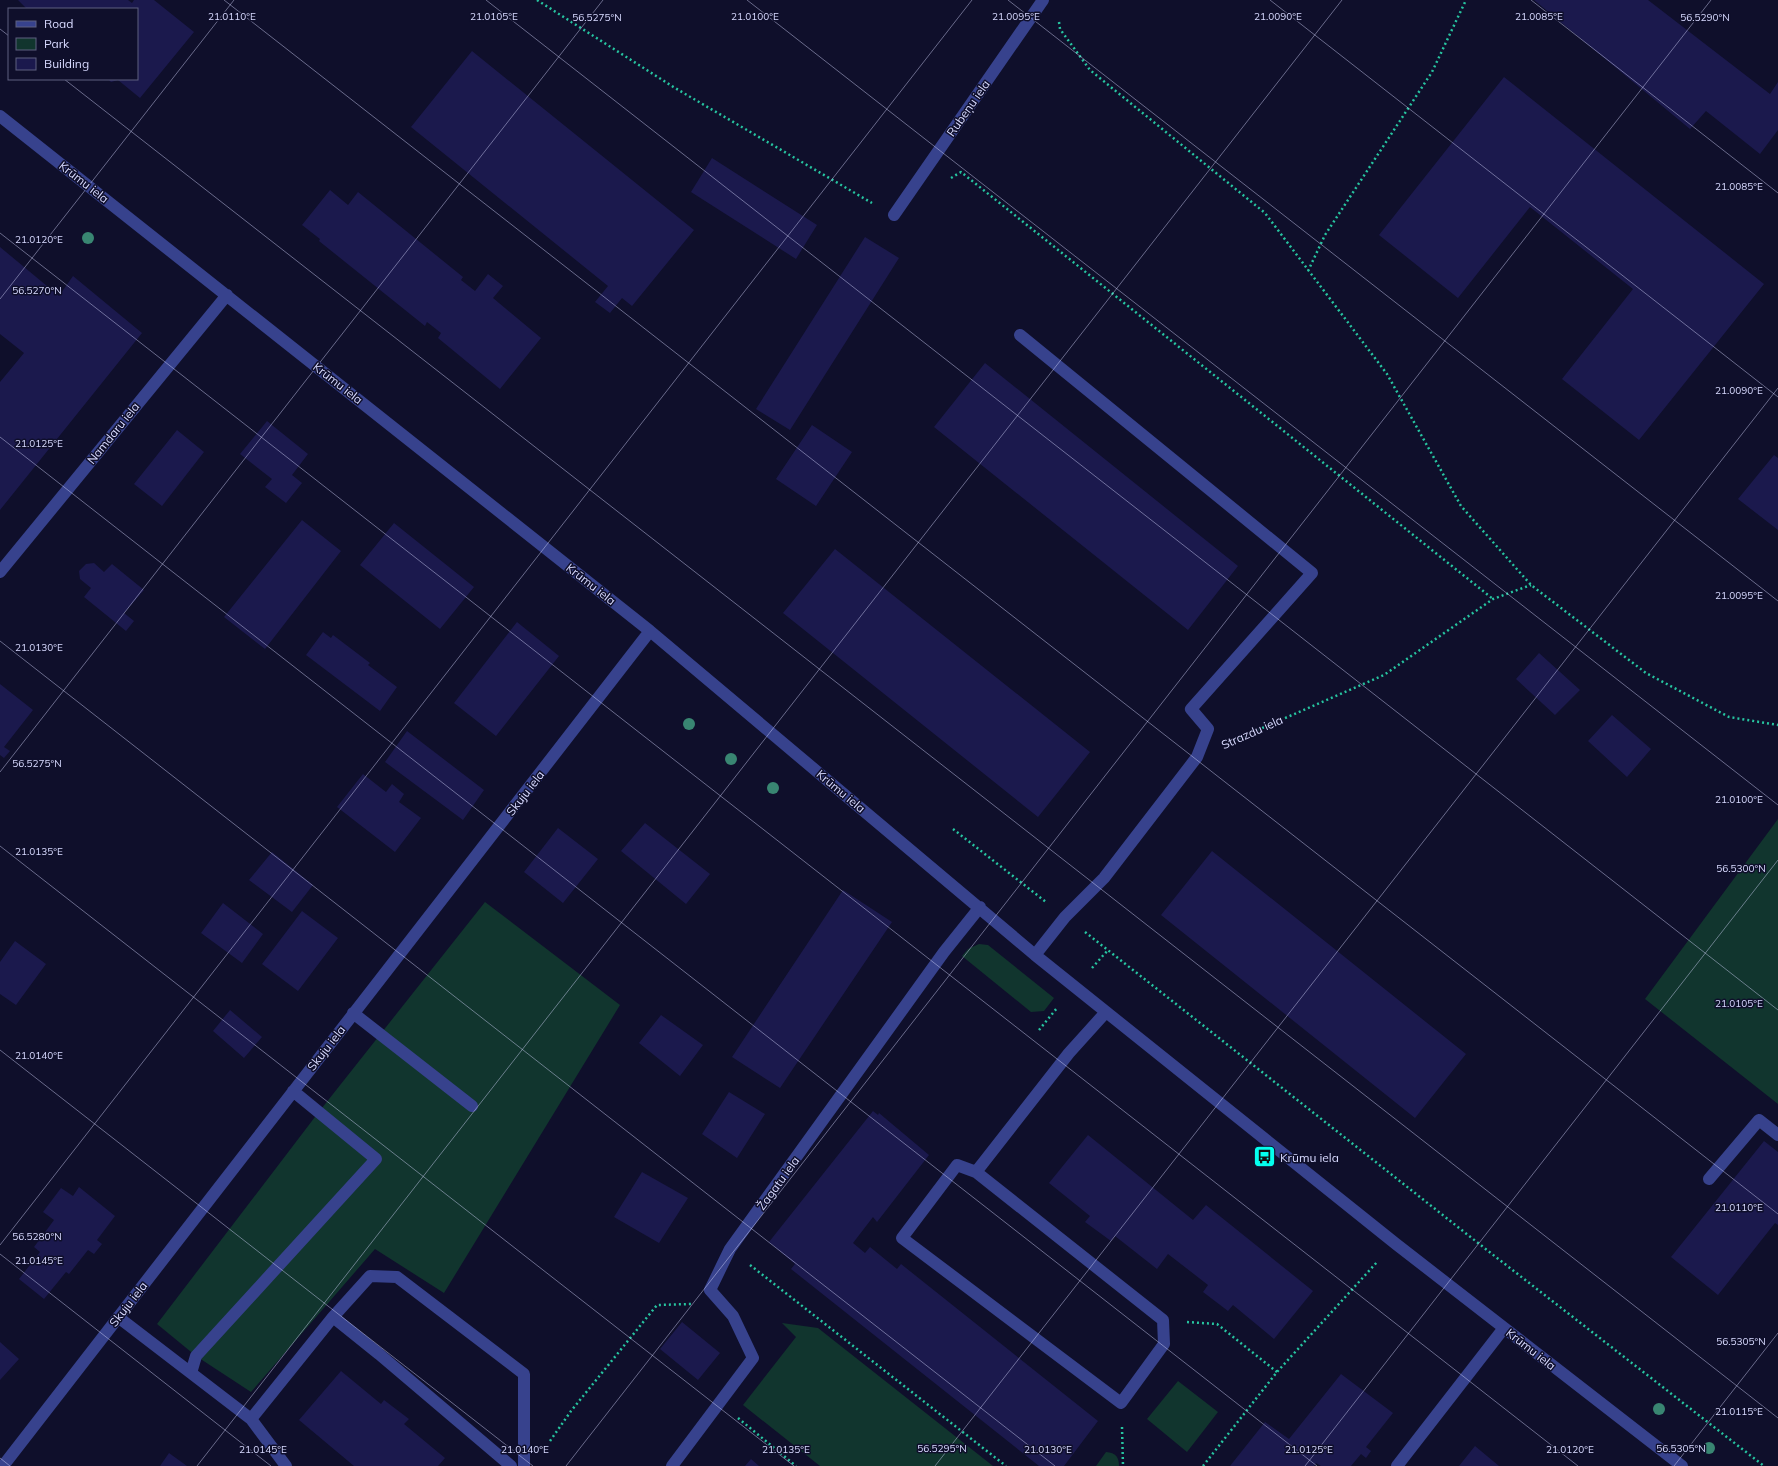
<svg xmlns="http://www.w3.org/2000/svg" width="1778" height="1466" font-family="Mulish,sans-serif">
  <rect width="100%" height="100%" fill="#0f0f2b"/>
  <!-- green -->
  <path fill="#11352e" d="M1778 819V1104L1645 999Z
    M485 902 620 1005 444 1293 375 1249 251 1392 196 1356 157 1324 318 1113Z
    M979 944 988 945 1054 998 1044 1011 1031 1012 962 956 968 949Z
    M782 1323 818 1328 993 1466H820L743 1405 796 1337Z
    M1178 1381 1218 1412 1187 1452 1147 1419Z
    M1106 1452C1116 1453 1119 1457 1119 1466H1096Z"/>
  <!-- building -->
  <path fill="#1b194d" d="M18 0H128L132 3 134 0H154L194 32 140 98 118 80 111 82 108 79H137V9H27Z
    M1534 0H1648L1770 94 1778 82V130L1760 154 1706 111 1690 129Z
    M472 51 694 230 632 306 622 298 610 313 595 302 608 286 411 127Z
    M1504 77 1764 284 1639 440 1562 379 1633 289 1530 207 1458 298 1379 235Z
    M712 158 817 225 796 259 691 192Z
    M330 190 348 205 358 192 463 277 461 280 475 291 488 274 503 286 493 298 541 338 500 389 438 338 441 333 427 322 425 326 319 241 320 239 302 225Z
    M865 237 899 258 790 430 756 409Z
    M0 247 59 296 73 276 142 333 0 510V382L24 353 0 334Z
    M985 363 1238 566 1188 630 934 427Z
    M267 421 308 454 292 475 302 483 286 503 265 487 272 479 240 454Z
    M812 425 852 452 816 506 776 479Z
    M177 430 204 452 162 506 134 484Z
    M1774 455 1778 458V530L1738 499Z
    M302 520 341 551 265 649 224 617Z
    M394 523 474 587 440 629 360 565Z
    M835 549 1090 752 1038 817 783 613Z
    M94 563 104 572 112 564 144 590 124 613 134 621 126 631 84 597 91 588 80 579 79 571 86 564Z
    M517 622 559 656 496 736 454 703Z
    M323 632 331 638 333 635 370 663 368 665 397 687 380 711 306 655Z
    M1539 653 1580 690 1555 715 1516 679Z
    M0 684 33 710 4 747 10 751 4 758 0 755Z
    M1612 715 1651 749 1627 777 1588 741Z
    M407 731 484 790 463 820 385 762Z
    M363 774 386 792 392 784 404 794 399 802 421 818 395 852 337 807Z
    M645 823 710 874 686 904 621 851Z
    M558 828 598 859 563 903 524 872Z
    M1212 851 1466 1054 1415 1118 1161 915Z
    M272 852 313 885 292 912 249 880Z
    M843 890 892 922 780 1088 732 1057Z
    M223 903 263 934 242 963 201 933Z
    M302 911 338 938 298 991 262 964Z
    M15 941 46 964 16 1005 0 994V962Z
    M230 1010 262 1037 244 1058 213 1031Z
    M661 1015 703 1045 680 1076 639 1043Z
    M729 1092 765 1114 737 1158 702 1134Z
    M873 1111 878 1115 879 1113 929 1155 877 1222 873 1217 853 1243 865 1253 870 1247 897 1269 901 1264 1098 1421 1064 1466H1039L791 1269 795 1264 769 1242Z
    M1088 1135 1193 1220 1206 1205 1313 1291 1274 1339 1233 1305 1228 1311 1203 1292 1208 1285 1168 1254 1157 1269 1115 1236 1111 1241 1085 1222 1090 1216 1049 1183Z
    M1764 1141 1778 1152V1225L1775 1223 1718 1295 1671 1257Z
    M642 1172 688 1198 659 1243 614 1217Z
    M79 1187 115 1216 97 1240 102 1244 94 1254 88 1250 69 1274 66 1272 44 1299 19 1279 40 1252 34 1247 54 1220 43 1212 61 1188 73 1196Z
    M682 1322 720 1353 698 1380 660 1349Z
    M0 1342 19 1359 0 1380Z
    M341 1371 381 1404 384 1400 409 1419 404 1424 445 1458 438 1466H354L299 1420Z
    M1341 1374 1393 1413 1366 1447 1371 1451 1366 1458 1361 1454 1351 1466H1321L1316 1463 1314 1466H1230L1265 1422 1289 1439Z
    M1475 1446 1499 1466H1459Z
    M169 1453 187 1466H160Z
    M751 1459 759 1466H745Z"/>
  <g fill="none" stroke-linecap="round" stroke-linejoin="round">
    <!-- path -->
    <path stroke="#27c4a0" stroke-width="2.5" stroke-dasharray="2 3" stroke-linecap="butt" d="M537 0 675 88 872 203
      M1059 22 1060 29 1090 70 1265 213 1387 374 1461 506 1531 585 1646 673 1729 717 1778 725
      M951 178 961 172 1493 599
      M1308 271 1325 235 1432 72 1466 0
      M1230 742 1384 675 1493 599 1531 585
      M953 829 1046 902
      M1085 932 1492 1254 1764 1466
      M1092 968 1108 950
      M1039 1030 1057 1008
      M750 1265 1006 1466
      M1187 1322 1217 1324 1277 1372
      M738 1418 796 1466
      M1122 1427 1123 1466
      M550 1441 571 1411 657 1305 691 1304
      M1203 1466 1277 1372 1378 1261"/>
    <!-- minor -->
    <path stroke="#37428d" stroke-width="12" d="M0 116 650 631 1035 955 1396 1244 1682 1466
      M894 215 1043 0
      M1020 335 1312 573 1191 709 1208 729 1197 757 1104 878 1065 917 1035 955
      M0 572 227 295
      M353 1013 472 1106
      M976 1172 957 1165 902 1238 1121 1403 1164 1344 1163 1320 976 1172 1069 1053 1106 1012
      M1709 1179 1759 1120 1778 1135
      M118 1317 251 1419
      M333 1317 379 1354 511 1466
      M191 1373 196 1356 376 1159 293 1091
      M3 1466 650 631
      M286 1466 251 1419 333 1317 370 1276 397 1277 524 1374V1466
      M672 1466 753 1358 733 1316 710 1290 730 1249 944 952 980 907
      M1397 1466 1504 1328"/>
  </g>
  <!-- trees -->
  <g fill="#398672">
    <circle cx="88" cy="238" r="6"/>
    <circle cx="689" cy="724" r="6"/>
    <circle cx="731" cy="759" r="6"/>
    <circle cx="773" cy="788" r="6"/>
    <circle cx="1659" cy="1409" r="6"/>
    <circle cx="1709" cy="1448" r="6"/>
  </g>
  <!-- ticks -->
  <path fill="none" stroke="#d8daff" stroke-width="1" stroke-opacity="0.45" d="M224 0 1778 1214M486 0 1778 1010M747 0 1778 805M1008 0 1778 601M1270 0 1778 397M1531 0 1778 193M0 29 9 36M64 79 1778 1418M0 233 1578 1466M0 299 234 0M0 437 1317 1466M0 641 1055 1466M0 772 603 0M0 846 794 1466M0 1050 533 1466M0 1245 972 0M0 1254 271 1466M0 1458 10 1466M197 1466 1342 0M566 1466 1711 0M935 1466 1778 388M1305 1466 1778 860M1674 1466 1778 1333"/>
  <!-- icons -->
  <defs>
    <symbol id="bus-square" viewBox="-11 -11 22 22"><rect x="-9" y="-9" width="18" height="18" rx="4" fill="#04ffee" stroke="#0f0f2b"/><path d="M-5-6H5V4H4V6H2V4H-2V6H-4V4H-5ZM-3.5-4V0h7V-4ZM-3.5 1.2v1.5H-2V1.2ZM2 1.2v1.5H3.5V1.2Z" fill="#111"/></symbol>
  </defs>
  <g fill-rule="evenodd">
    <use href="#bus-square" x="1252" y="1144" width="25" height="25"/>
  </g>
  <g text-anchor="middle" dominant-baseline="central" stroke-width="3" stroke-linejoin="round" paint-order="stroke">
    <!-- street labels -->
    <g font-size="12" fill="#d8daff" stroke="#0f0f2b">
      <text transform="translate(968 108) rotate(-55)">Rubeņu iela</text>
      <text transform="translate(84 182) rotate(38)">Krūmu iela</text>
      <text transform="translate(338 383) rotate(38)">Krūmu iela</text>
      <text transform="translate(113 433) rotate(-51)">Namdaru iela</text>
      <text transform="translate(591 584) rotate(38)">Krūmu iela</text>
      <text transform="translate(1252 732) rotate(-24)">Strazdu iela</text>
      <text transform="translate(841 791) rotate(40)">Krūmu iela</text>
      <text transform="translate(525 793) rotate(-52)">Skuju iela</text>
      <text transform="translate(326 1048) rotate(-52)">Skuju iela</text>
      <text transform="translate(778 1183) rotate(-54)">Žagatu iela</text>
      <text transform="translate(128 1304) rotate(-52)">Skuju iela</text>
      <text transform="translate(1531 1349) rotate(38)">Krūmu iela</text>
    </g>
    <!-- poi labels -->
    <g font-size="12" fill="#d8daff" stroke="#0f0f2b" text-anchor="start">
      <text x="1280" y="1157">Krūmu iela</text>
    </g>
  </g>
  <g font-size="10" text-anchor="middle" fill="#d8daff" stroke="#0f0f2b" stroke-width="3" stroke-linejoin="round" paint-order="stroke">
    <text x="232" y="20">21.0110°E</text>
    <text x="494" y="20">21.0105°E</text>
    <text x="755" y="20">21.0100°E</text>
    <text x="1016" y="20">21.0095°E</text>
    <text x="1278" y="20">21.0090°E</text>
    <text x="1539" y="20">21.0085°E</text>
    <text x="597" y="21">56.5275°N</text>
    <text x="1705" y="21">56.5290°N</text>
    <text x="1739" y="190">21.0085°E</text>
    <text x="39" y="243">21.0120°E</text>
    <text x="37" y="294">56.5270°N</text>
    <text x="1739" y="394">21.0090°E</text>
    <text x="39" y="447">21.0125°E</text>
    <text x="1739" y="599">21.0095°E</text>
    <text x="39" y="651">21.0130°E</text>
    <text x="37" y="767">56.5275°N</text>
    <text x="1739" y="803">21.0100°E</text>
    <text x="39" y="855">21.0135°E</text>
    <text x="1741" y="872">56.5300°N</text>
    <text x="1739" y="1007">21.0105°E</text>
    <text x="39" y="1059">21.0140°E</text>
    <text x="1739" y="1211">21.0110°E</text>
    <text x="37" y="1240">56.5280°N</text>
    <text x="39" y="1264">21.0145°E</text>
    <text x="1741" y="1345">56.5305°N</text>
    <text x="1739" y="1415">21.0115°E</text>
    <text x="942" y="1452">56.5295°N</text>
    <text x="1681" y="1452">56.5305°N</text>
    <text x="263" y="1453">21.0145°E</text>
    <text x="525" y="1453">21.0140°E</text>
    <text x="786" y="1453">21.0135°E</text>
    <text x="1048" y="1453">21.0130°E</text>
    <text x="1309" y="1453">21.0125°E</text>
    <text x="1570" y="1453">21.0120°E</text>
  </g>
  <!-- legend -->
  <rect x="8" y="8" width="130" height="72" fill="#0f0f2b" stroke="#5f6080"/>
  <rect x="16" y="21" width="20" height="6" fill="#37428d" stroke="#5f6080"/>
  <text x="44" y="28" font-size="12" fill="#d8daff">Road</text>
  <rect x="16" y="38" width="20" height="12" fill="#11352e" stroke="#5f6080"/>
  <text x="44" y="48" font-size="12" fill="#d8daff">Park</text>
  <rect x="16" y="58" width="20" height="12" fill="#1b194d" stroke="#5f6080"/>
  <text x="44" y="68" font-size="12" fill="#d8daff">Building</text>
</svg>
